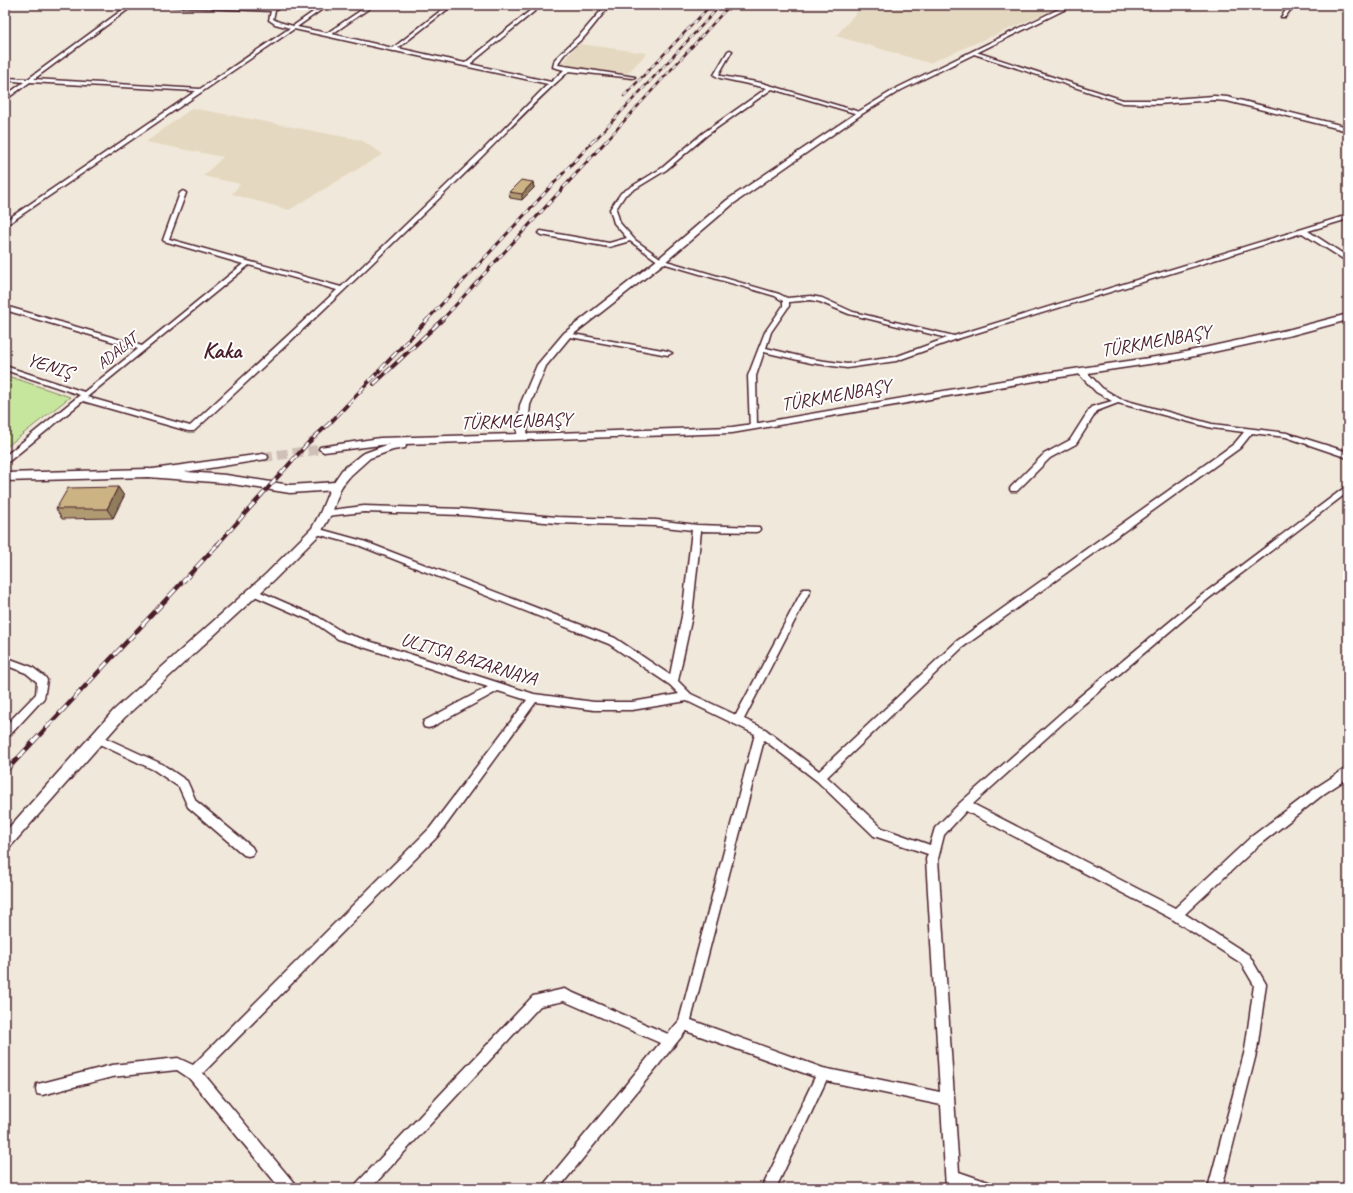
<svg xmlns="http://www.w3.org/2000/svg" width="1353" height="1193" font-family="Caveat,sans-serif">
  <rect width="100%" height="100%" fill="#f0e8da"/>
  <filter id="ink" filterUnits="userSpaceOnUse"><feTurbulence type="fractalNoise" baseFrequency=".025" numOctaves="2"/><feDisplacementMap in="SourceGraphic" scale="8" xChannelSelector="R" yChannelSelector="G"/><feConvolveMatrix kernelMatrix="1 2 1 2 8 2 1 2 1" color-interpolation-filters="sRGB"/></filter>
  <g filter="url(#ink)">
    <!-- built -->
    <path fill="#e5d8c0" d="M863 5H1059L1051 11 929 63 836 36Z
      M578 44H579L647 53 627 74 560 65Z
      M192 108 361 140 383 154 289 210 232 194 240 184 203 176 223 157 146 142Z"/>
    <!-- green -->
    <path fill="#c7e69d" stroke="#888264" d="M5 375 70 397 5 448Z"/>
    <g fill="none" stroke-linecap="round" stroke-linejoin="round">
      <!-- tertiary-tunnel -->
      <path stroke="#cfc0b7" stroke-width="10" stroke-dasharray="10 5" stroke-linecap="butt" d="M263 457 324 449"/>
      <defs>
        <path id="minor" d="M129 5H134L34 79 200 89 290 28 275 24 269 20 271 11 162 6 160 5 272 9 277 5H282L275 11 273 19 279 22 293 26 323 5H328L297 27 327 33 369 5H374L332 34 393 48 448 5H453L398 48 465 63 537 5H542L470 64 551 82 564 70 553 67 555 59 581 34 606 5H610C602 15 594 25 586 35 577 45 562 52 558 65L635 77 633 78 569 71C529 106 494 146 455 183 369 267 282 350 194 431H188L83 401 8 462 5 463V456L80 395 5 370V366L84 392 138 349 5 310V306L142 346 243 264 164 241 163 240 180 193 183 191 186 193 169 239 341 287 481 152 548 84 395 51H393L294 29 5 226V221L196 91 30 82 5 100V96L24 82 5 80V78L28 79ZM249 265 337 290 190 426 87 397Z
          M1290 5H1294L1285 17H1281Z
          M730 50 732 51 719 74 721 76 762 83 863 113 858 114 772 89 707 135 666 170 625 195 616 209 620 223 635 240 663 260 779 294 787 298 811 296 822 298 853 312 954 336 1348 215V219L1308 231 1348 257V262L1302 233 957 339 896 361 847 368 811 363 764 352 756 376 757 427 753 429H750L748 376 765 332 783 306V301L775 296 659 262 630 241 609 247 541 235 538 233 541 231 609 243 627 238 614 223 610 209 621 193 662 168 703 133 767 88 720 78 714 75 728 51ZM811 300 820 302 849 314 947 338 895 357 847 364 811 359 766 348 771 332 789 306V302Z
          M973 51 1123 100H1158L1214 96 1227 97 1348 127V131L1227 101 1214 100 1158 104 1123 103 971 53Z
          M567 333 668 351 672 353 668 355 565 336V334Z
          M1078 369H1084L1102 388 1120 399 1212 424 1287 433 1348 452V458L1286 437 1252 433 1240 448 963 647 827 777 882 828 930 845 935 828 961 802 1078 698 1202 595 1348 485V492L1208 599 1084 704 973 804 1175 908 1251 837 1317 787 1348 767V778L1325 793 1259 845 1185 914 1249 955 1266 984 1257 1050 1222 1188H1208L1245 1050 1254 985 1241 963 1172 919 966 811 944 835 938 859 959 1172 991 1183 993 1188H965L960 1186V1188H946L941 1105 826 1081 776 1188H762L815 1077 686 1031 559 1188H543L545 1183 660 1043 564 1001 540 1006 371 1188H355L357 1183 533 996 564 989 668 1034 679 1021 755 734 687 701 632 710H594L536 702 438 836 203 1073 294 1183 296 1188H280L189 1078 177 1070 112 1077 42 1095 37 1094 36 1089 37 1084 42 1083 112 1065 178 1058 193 1065 430 828 527 700 498 691 432 727 428 728 424 727 423 724 424 721 488 687 338 639 312 621 250 594 249 592 250 590H256L318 617 344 633 534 694 594 702H632L679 694 670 685 609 644 358 545 313 533 312 531 316 528 363 541 615 638 670 675 682 616 692 530 656 526 557 523 462 515 364 512 326 516 322 513 323 511 364 506 462 509 557 517 656 520 697 525 759 527 760 529 759 531 756 532 701 531 692 616 678 681 691 694 736 715 803 589H809L810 591 744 719 765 729 819 771 957 641 1234 444 1244 432 1212 428 1118 403 1097 411 1076 444 1050 458 1017 491H1011L1010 489 1011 487 1044 454 1070 440 1091 407 1112 401 1096 392 1078 373ZM764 740 817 781 874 836 928 854 926 859 940 1092 823 1068 691 1020Z
          M5 657 32 667 45 677 47 680 44 698 9 736 5 737V726L36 694 37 682 26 673 5 665Z
          M97 734 162 764 187 781 196 801 252 847 254 851 252 855 248 856 244 855 188 807 179 787 154 770 93 741 92 738 93 735Z"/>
        <path id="tertiary" d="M1067 5H1074L901 90 862 114 733 204 664 263 570 337 546 366 530 405 527 434 732 427 753 424 1047 373 1176 354 1291 329 1348 314V320L1292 335 1176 360 1047 379 732 433 405 444 406 446 405 448 393 450 370 458 350 476 341 487 332 513 320 534 274 580 124 718 10 847 5 849V832L114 710 266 574 312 528 320 513 331 486 342 470 362 454 389 444 324 452 319 449 320 447 380 438 517 434 520 405 537 365 564 333 658 259 727 200 858 112 897 88Z
          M263 454 267 455 268 457 267 459 153 477 149 476 148 473 149 470 153 469Z"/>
        <path id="secondary" d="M148 469 226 475 290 485 336 482 340 483 342 486 340 489 336 490 290 493 226 483 148 477 5 481V473Z"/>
      </defs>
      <!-- minor casing -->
      <use href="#minor" stroke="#4a1f2b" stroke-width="3"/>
      <!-- tertiary casing -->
      <use href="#tertiary" stroke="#4a1f2b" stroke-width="3"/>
      <!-- secondary casing -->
      <use href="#secondary" stroke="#4a1f2b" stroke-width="3"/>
      <!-- minor -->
      <use href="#minor" fill="#fff" fill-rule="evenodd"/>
      <!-- tertiary -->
      <use href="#tertiary" fill="#fff" fill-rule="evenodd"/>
      <!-- secondary -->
      <use href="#secondary" fill="#fff" fill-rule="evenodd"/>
      <defs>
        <path id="rail-far3" d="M624 96 711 5
          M594 141 721 5
          M606 141 730 5"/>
        <path id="rail-far2" d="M427 320 594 140
          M442 320 607 140"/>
        <path id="rail-far1" d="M374 384 443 319
          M217 545 308 443 331 422 428 319"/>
        <path id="rail" d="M5 772 218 544"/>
      </defs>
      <!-- rail-far3 casing -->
      <use href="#rail-far3" stroke="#4a1f2b" stroke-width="2.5"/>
      <!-- rail-far2 casing -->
      <use href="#rail-far2" stroke="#4a1f2b" stroke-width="3"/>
      <!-- rail-far1 casing -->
      <use href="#rail-far1" stroke="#4a1f2b" stroke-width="4"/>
      <!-- rail casing -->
      <use href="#rail" stroke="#4a1f2b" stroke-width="4.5"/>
      <!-- rail-far3 -->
      <use href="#rail-far3" stroke="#fff" stroke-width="1.5" stroke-dasharray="5" stroke-linecap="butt"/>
      <!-- rail-far2 -->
      <use href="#rail-far2" stroke="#fff" stroke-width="2" stroke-dasharray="6" stroke-linecap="butt"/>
      <!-- rail-far1 -->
      <use href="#rail-far1" stroke="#fff" stroke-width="2.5" stroke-dasharray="8" stroke-linecap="butt"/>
      <!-- rail -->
      <use href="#rail" stroke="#fff" stroke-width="3" stroke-dasharray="10" stroke-linecap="butt"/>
    </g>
    <!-- wall -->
    <path fill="#af9a71" stroke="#4a1f2b" d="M533 182 534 188 522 200 510 198 509 192Z
      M118 487 124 496 113 518 62 519 56 509Z"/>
    <!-- shaded-wall -->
    <path fill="#8f7d5c" stroke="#4a1f2b" d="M533 182 534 188 522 200V194Z
      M118 487 124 496 113 518 107 509Z"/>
    <!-- building -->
    <path fill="#ccb383" stroke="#4a1f2b" d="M521 180 533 182 522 194 509 192Z
      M118 487 107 509H56L68 488Z"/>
  </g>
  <g text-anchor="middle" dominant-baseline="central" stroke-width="4" stroke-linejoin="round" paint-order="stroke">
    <!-- far-street labels -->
    <g font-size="16" fill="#4a1f2b" stroke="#fff">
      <text transform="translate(117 351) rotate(-39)">ADALAT</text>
    </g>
    <!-- street labels -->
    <g font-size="19" fill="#4a1f2b" stroke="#fff">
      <text transform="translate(1156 341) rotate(-10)">TÜRKMENBAŞY</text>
      <text transform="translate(50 366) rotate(18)">YENIŞ</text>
      <text transform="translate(836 395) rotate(-10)">TÜRKMENBAŞY</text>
      <text transform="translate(516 421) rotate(-2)">TÜRKMENBAŞY</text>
      <text transform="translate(469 659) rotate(17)">ULITSA BAZARNAYA</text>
    </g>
    <!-- far-town labels -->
    <g font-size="23" font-weight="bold" fill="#4a1f2b" stroke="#fff">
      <text x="222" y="350">Kaka</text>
    </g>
  </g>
  <!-- margin -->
  <rect width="1353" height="1193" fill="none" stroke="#fff" stroke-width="20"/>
  <rect x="10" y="10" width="1333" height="1173" fill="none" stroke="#4a1f2b" stroke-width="1.5" filter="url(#ink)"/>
</svg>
